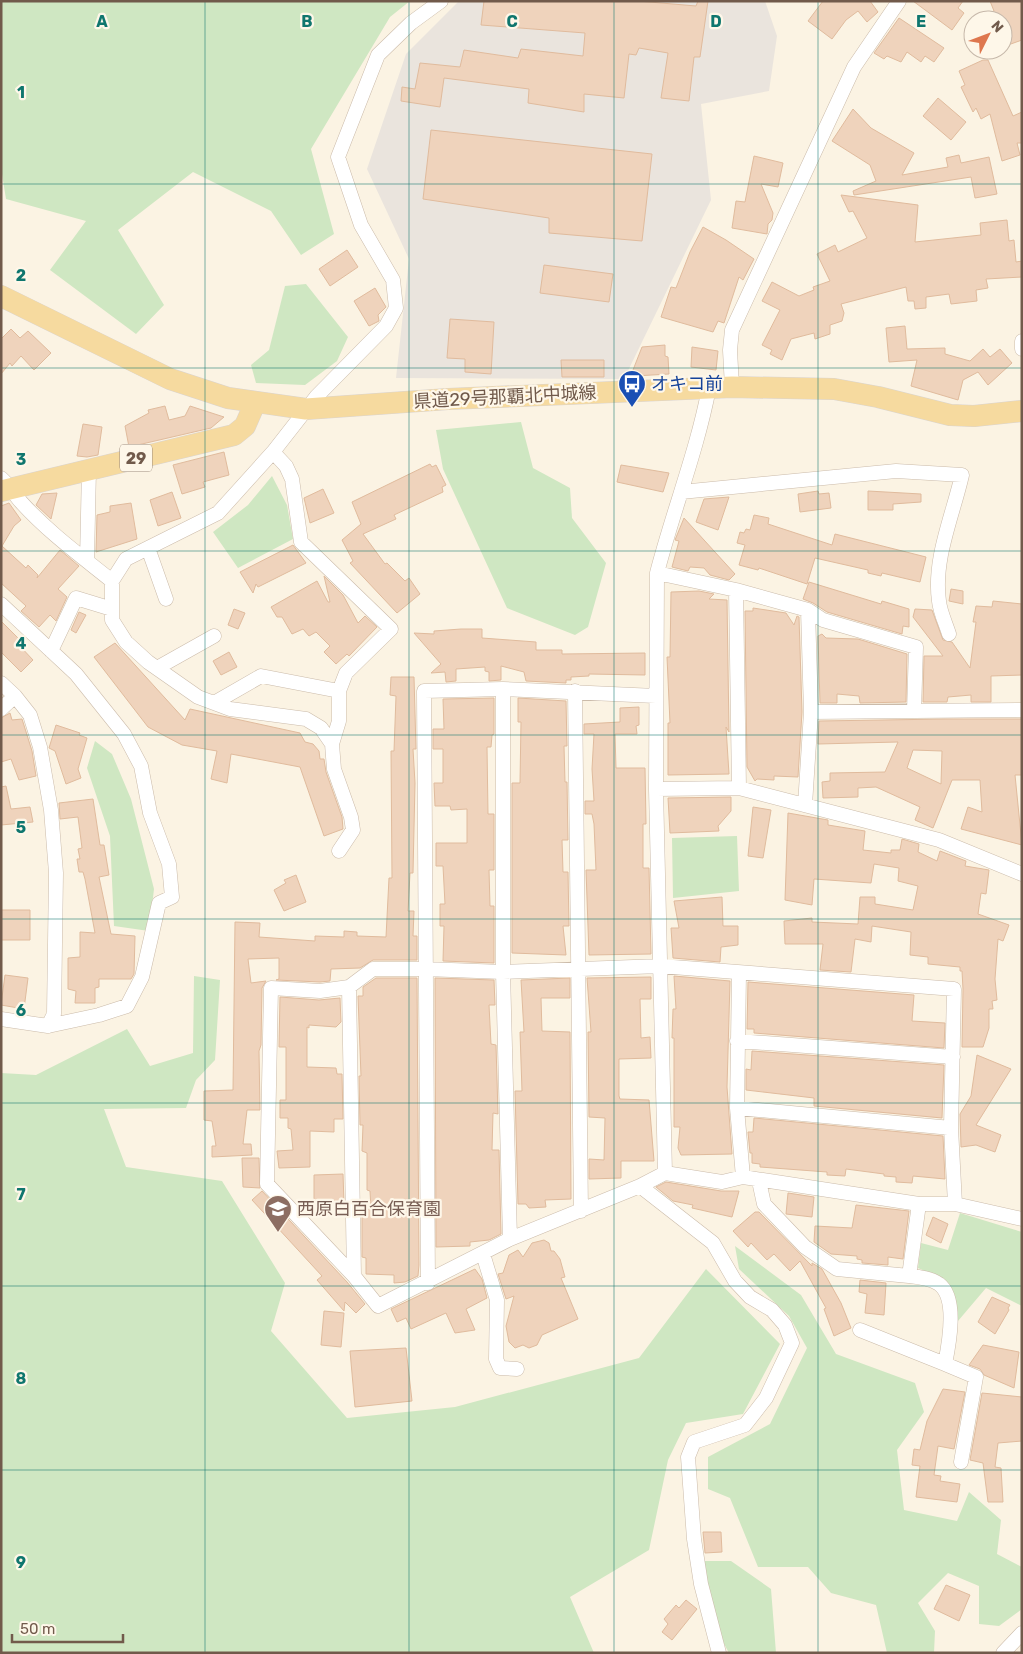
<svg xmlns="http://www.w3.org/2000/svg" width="1023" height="1654" font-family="Rubik,'Noto Sans JP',sans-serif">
  <rect width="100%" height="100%" fill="#fbf3e3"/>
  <!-- industrial -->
  <path fill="#eae4dd" d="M459 1H765L777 36 769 91 701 104 711 200 624 379 396 378 409 259 367 169 406 54Z"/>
  <!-- green -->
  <path fill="#cfe7c2" d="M1 1H410L390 17 311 149 334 234 301 255 271 211 193 172 118 230 164 305 136 334 50 270 86 221 6 199 1 168Z
    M306 284 348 337 337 361 305 385 256 383 251 365 269 350 285 286Z
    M521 422 533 468 570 488 572 518 606 563 588 627 575 635 507 608 443 469 436 430Z
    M272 476 287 505 293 539 238 568 213 532 248 505Z
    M95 741 112 754 131 799 154 889 149 931 114 926 110 836 87 768Z
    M737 836 739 891 673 898 672 838Z
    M194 976 220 980 215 1060 196 1080 186 1108 104 1109 126 1167 222 1181 285 1283 271 1331 347 1418 455 1407 639 1358 706 1269 780 1344 743 1414 686 1423 668 1460 649 1550 570 1597 594 1653H1V1073L36 1075 127 1029 150 1066 193 1053Z
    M960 1213 1022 1232V1306L986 1288 958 1321C953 1285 951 1283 918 1268L921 1243 948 1250Z
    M735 1246 801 1295 836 1354 915 1383 924 1412 897 1450 904 1510 957 1521 969 1492 1001 1520 997 1554 1022 1567V1609L999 1626 979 1624V1586L948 1573 918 1603 935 1631 934 1653H887L876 1605 831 1593 808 1567H758L730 1498 708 1489V1457L770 1424 807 1348 789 1316 739 1269Z
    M701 1561H731L771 1589 776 1653H729L717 1631Z"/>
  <!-- building -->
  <path fill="#efd3bc" stroke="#e0bb9d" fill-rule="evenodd" d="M484 1H638L696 6 698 1H708L700 57H694L689 101 661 98 668 53 639 48 636 55 629 54 624 98 584 94V112L528 103 529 89 444 78 440 107 401 101 402 87 415 89 420 63 460 67 464 50 518 58 521 49 583 56 585 33 481 25Z
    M823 1H870L878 12 867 22 858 11 846 20 832 39 808 21Z
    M913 1H963L958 8 964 13 952 30Z
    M990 1H1022V40L1008 45 1003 32V20H973L994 11Z
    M899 18 944 48 934 62 925 56 921 62 907 52 901 62 887 56 884 59 874 53Z
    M983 60H988L1013 116 1022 112V143H1017L1020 155 1002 161 990 114 981 119 976 108 973 112 961 87 965 85 959 71Z
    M938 98 966 122 951 140 923 116Z
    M853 109 871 128 914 153 902 175 948 167 946 158 959 155 961 163 989 157 997 194 975 198 971 177 854 195 853 191 876 181 870 165 832 141Z
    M431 130 652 154 642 241 549 233V218L423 199Z
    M754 156 783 163 778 187 761 184 773 213 772 220 768 224 767 234 732 228 736 201 745 202Z
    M841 195 918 205 915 242 981 235 980 223 1007 220 1009 241 1014 240 1016 262 1022 261V277L986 279 988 288 976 290 977 301 951 304 949 294 926 297V308L915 309 914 301H908L906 287 841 304 844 313 842 321 830 325V334L815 339 814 333 791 339 782 360 770 354 772 350 762 345 780 310 762 301 772 282 799 296 814 290 813 287 830 281 817 254 835 245 838 252 867 238 853 211 849 212Z
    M703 227 726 240 754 259 743 280 739 277 724 323 718 321 713 332 661 317 671 287 676 288 690 252Z
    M347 250 358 267 330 286 319 269Z
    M544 265 613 274 609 302 540 293Z
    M375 288 386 307 378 315 379 321 369 326 354 301Z
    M450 319 494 322 491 374 465 372V359L447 358Z
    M905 326 907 349 945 348V354L970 361 983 349 990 357 1000 349 1012 363 988 385 978 372 963 380 958 400 911 386 917 360 889 362 886 328Z
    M11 329 20 338 28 331 51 353 34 370 21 356 12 366 10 363 1 374V339Z
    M665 345V356L668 357 669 374 635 376 633 370 642 347Z
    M692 347 718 351 716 370 691 367Z
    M561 360H604V377H562Z
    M165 406 169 420 185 416 190 406 224 417 211 428 129 447 125 426 149 413 148 410Z
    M83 424 102 427 98 455 87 457 77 456Z
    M224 452 229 475 203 482 205 487 182 494 173 465Z
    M430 464 432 467 436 465 446 485 442 487 443 492 394 515 396 519 363 534 385 564 387 563 405 581 409 578 420 594 397 613 350 563 353 561 342 540 361 524 352 502Z
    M621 465 669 473 663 492 617 482Z
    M323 489 334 513 310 523 304 498Z
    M818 491 819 494 829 493 831 508 800 512 798 494Z
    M868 491 921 494V502L893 504V510H868Z
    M172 492 181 518 158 526 150 500Z
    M57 493 51 519 36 505 42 494Z
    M729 497 718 530 696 522 704 499Z
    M9 503 21 520 14 526 2 546 26 568 28 565 38 575 37 578 60 550 79 566 58 589 67 597 56 621 50 615 39 627 21 611 26 606 1 583V506Z
    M131 503 137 539 96 552 97 515 110 512V506Z
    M754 515 769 518 768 524 832 545 835 534 926 557 920 582 882 573 881 576 868 573V570L815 558 807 584 759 568 758 570 739 565 745 545 737 543 740 532 744 533 746 529 750 530Z
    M684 518 735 574 729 580 710 575 704 568 690 567 688 571 672 567 679 541 675 540Z
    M293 545 306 563 258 587 256 584 253 593 240 572Z
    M324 576 343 595 358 623 365 616 377 627 349 656 347 654 336 664 324 652 330 646 316 632 309 636 303 629 292 634 282 617H277L271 607 317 581 328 602H330Z
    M809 582 881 604 882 601 909 609V627L903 626 902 634 827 612 813 603 803 599Z
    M951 589 963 591V604L949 601Z
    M699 591 714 594 709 599 727 600 729 732 726 727 729 774 668 775V723H670L667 657H670L671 592Z
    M993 601 1022 604V675L991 676V702H971V695L948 697 947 702H923L924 656H943L913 617 915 609 932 610 943 640 952 642 970 668 976 622H973L976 606 992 607Z
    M753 608 786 613 794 625 797 616 799 617 802 712 798 777 774 776V780L757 779 755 781 747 767 745 611H753Z
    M234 609 245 613 238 629 228 625Z
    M79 612 86 615 76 633 71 630Z
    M1 621 21 641 18 644 33 660 21 672 1 652Z
    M461 629H482V638L536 642V650H562V654L645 653V675L589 674V676L571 677V680H566V683L526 681 524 672 501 666V680L489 681V672L485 671V667L456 669V681L446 682 445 672 431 673 441 664 414 633 434 634V631Z
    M822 634 826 638 858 639 907 654 906 702 860 703 859 696 837 694V703H820L818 636Z
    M115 643 185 720 190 709 300 733 305 742 313 744 319 751 320 759H324L326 772 342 817 343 829 324 836 300 767 231 754 227 783 211 779 217 751 182 745 148 727 94 657Z
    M229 652 237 667 221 675 213 661Z
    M391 677H414L416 749H413L415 783 413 873H410L408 911H414L413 936H417V960H373L360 968 331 969 330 981 320 982 276 980 279 979V958L248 959 251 983 266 981 262 988 261 1045 259 1051 260 1110H247L243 1144H251L252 1155 212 1157V1146H216L212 1121 204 1120V1091L233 1090 235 922 260 923 259 937 315 941V936L344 937V931L357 932V936L386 937 389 878H392L391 751H394L396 696 390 695Z
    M494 698V734L492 735 491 747H487L488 814H494V870H489L490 906H494V963L443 961 444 926H440V904H445L443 866H436V843H467V809L451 810 450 806H435L434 783H443V749H433V729H444L443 699Z
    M518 698 566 701 567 746H564L565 782H567L568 840H562L563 872H568L569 926H563L566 955 512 953V783H520L521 722H518Z
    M639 707V725L636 726 637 734H615L616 768H645L646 824H643V868H649L651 954 589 955 586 870H596L594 824 592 814H585V801H594L592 769 594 734H584V724L620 722V708Z
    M10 713 12 720 22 719 32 751 36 776 19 780 11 759 1 762V718Z
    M945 719H1022V775H1015L1022 845 961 829 968 807 982 812 980 780H952L933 828 915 820 920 807 876 787 858 788V797L823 798 822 782 830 781V773L885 772 898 742 818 744 819 721ZM913 750 942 751 941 784 907 768Z
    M56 725 80 733 79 735 87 738 78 769 81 778 66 784 55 751 49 748Z
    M6 786 11 809 30 807 33 822 1 825V787Z
    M731 797V811L718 826 719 831 670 833 668 798Z
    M93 799 100 845H104L109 875 99 877 111 934 135 936 134 974 131 979H99V987L95 988V1003H75L76 991 68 989V958L80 957V932L95 933 85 879 83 872H79L77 859H80L78 849 82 848 78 817 60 819 59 803Z
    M753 807 771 810 763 858 748 856Z
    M788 813 828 820V825L865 831 863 850 891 853V850H900L902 839 919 844 918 852 937 861 940 851 966 861 965 866 989 870 986 894 981 893 978 914 1009 925 1003 941 998 939 995 979 997 1000 992 1001 993 1009H989V1028L983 1047H962L963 989 962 971H960V967L928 964V957L910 955 911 932 872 926 871 942 855 939 851 972 820 970 823 944H785L784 921 812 918V922L858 924 860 897H875V904L913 910 918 886 898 881 899 868 874 864 871 883 814 879 812 905 785 900Z
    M296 875 306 902 284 911 274 890 286 883 284 880Z
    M722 897 723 926H738V945L721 947 720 962 673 958 671 928H679L674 901Z
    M1 910H30V940H1Z
    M5 975 28 978 24 1009 1 1005Z
    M674 976 730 981 727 1087 732 1154 681 1155 678 1148 680 1127H674V1038H672L673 1009H676Z
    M651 977V999H640L641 1038 650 1037 651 1058 619 1059V1096L620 1099 649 1100 654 1161H621V1178L589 1179V1159L604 1160 605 1118 589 1117 588 1032H591L587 978Z
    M376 978H417L419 1265 418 1276 405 1282 394 1283V1275L366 1274V1258L362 1257V1209H371L370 1191 367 1190V1153L362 1151 363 1125H360L359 1076H361L358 996H363V987Z
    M435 978 494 980 495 1005H489L491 1044 496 1045 498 1114 493 1113 492 1150H499L501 1234 489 1240 470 1242V1246L436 1247Z
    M570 978V998H541L542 1031 570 1032 571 1199 545 1200 546 1207 529 1208 526 1204H518L515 1091H522L520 1032H524L521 980Z
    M748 982 914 995 912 1021 945 1023 944 1048 754 1033V1029H747Z
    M280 997 319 1000 340 998 341 1022 336 1027 309 1025V1028L307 1027V1067L336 1068 337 1074H342L343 1119H334V1132L310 1131V1167L279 1168 277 1151 293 1150 291 1129 288 1128V1118H280V1100H286V1047H279Z
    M752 1051 944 1065 942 1118 814 1106V1098L746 1090V1069L751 1070Z
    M977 1055 1011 1069 976 1125 1001 1135 995 1152 976 1145 961 1147 960 1114 971 1096Z
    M754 1118 943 1136 945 1179 913 1176 912 1183 896 1182V1177L884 1176V1174L846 1169 845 1176 827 1175V1172L760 1167V1164L752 1163V1153H750L748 1132H753Z
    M242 1158H259L260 1188 243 1187Z
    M343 1174 344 1203 314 1204V1175Z
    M666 1182 721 1191H739L732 1217 692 1208 693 1205 673 1201 656 1187Z
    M262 1191 347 1282 365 1304 356 1313 345 1302 344 1311 317 1280 322 1276 252 1200Z
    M788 1193 814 1197 812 1217 786 1214Z
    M856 1205 909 1211 903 1259 888 1257V1265L862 1263V1260L857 1259V1256L831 1254 814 1242 815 1226 852 1228Z
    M755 1212H759L812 1266V1263L822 1269 841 1303 851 1328 834 1336 824 1309 826 1308 800 1261 790 1271 774 1254 767 1260 751 1243 748 1247 733 1231Z
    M933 1217 948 1224 941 1243 926 1235Z
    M544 1240 549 1243 551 1251H554L560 1259 565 1277 561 1278 578 1319 542 1335 537 1345 529 1348 523 1345 515 1348 509 1342 506 1326 514 1296 506 1299 498 1274 503 1273 509 1255 518 1250 523 1257 532 1243Z
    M475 1269 482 1279 487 1298 466 1309 475 1330 455 1333 446 1313 411 1329 406 1318 397 1322 391 1309Z
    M860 1280 886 1283 884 1315 865 1313 867 1294 859 1292Z
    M992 1297 1010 1305 1008 1308 1009 1310 995 1334 978 1322Z
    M324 1311 344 1313 341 1347 321 1345Z
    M983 1345 1019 1352 1014 1388 984 1375 980 1369 969 1365Z
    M406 1348 412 1401 355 1407 350 1351Z
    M943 1389 965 1392 954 1449 938 1446 934 1475 941 1476 940 1481 960 1484 957 1502 916 1497 920 1466 912 1465 914 1449 920 1450 927 1421Z
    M982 1393 1022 1397V1441L998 1443 995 1467 1001 1468 1003 1502H988L983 1463 970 1460Z
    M703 1532H721L722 1552 705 1553Z
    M946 1585 970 1595 959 1621 934 1609Z
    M686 1600 697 1609 672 1640 662 1632 668 1624 664 1619 676 1605 679 1608Z"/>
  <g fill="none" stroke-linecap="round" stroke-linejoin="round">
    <defs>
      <path id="minor" d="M1022 341V349
        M732 387 730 350 732 330 854 67 899 1
        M273 452 286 466 292 479 301 542 391 629 346 673 339 691V721L332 744
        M1 478C10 486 14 494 21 502 48 532 81 556 112 581
        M681 492 896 471 962 475C953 515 933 559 939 601 940 612 946 624 949 634
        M148 548 166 599
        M87 560 89 469
        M657 573 736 590 808 610 823 620 916 647 914 711
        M736 590 739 788
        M1 604 76 674 124 734 141 766 150 813 169 864 172 897 159 903 142 977 127 1006 99 1015 48 1026
        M51 651 76 598 112 609
        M157 668 214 636
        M1 683 15 696 30 715 40 747 51 810 56 873 54 1014 48 1026 1 1019
        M503 689V972L510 1239
        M575 691 581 1211
        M214 703 261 676 339 691
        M1 709 15 696
        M811 712 1022 710
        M656 789 739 788 939 840 1022 874
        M805 805 811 712 808 610
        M339 851 353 830 351 817 334 769 332 744 321 728 306 719 230 709 198 697 148 662 126 642 112 620V581L126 559 218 513 273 452 316 397 386 326 396 308 393 280 361 225 338 157 378 55 411 23 441 1
        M739 974 737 1108 743 1177
        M349 987 354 1276
        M737 1041 953 1057
        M737 1108 951 1128
        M665 1173 656 789 657 573C673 511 697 451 709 388
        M759 1181 764 1204 805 1247 837 1269 909 1276 919 1204
        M640 1186 713 1243 735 1281 750 1297 772 1310 785 1325 792 1343 766 1398 745 1425 694 1442 688 1457 694 1539 701 1584 719 1653
        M955 1204 951 1128 954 989 660 966 503 972 425 969H373L349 987 320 991 271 988 267 1184 354 1276 378 1306 510 1239 640 1186 665 1173 722 1182 743 1177 919 1204H955L1022 1219
        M483 1254 497 1300 496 1359 500 1368 517 1369
        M428 1283 424 691 503 689 656 696
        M860 1330 945 1364C949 1344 958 1298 939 1284 930 1278 919 1277 909 1276
        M945 1364 976 1377 961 1462
        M1003 1653 1022 1633"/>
      <path id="primary" d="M1 296 170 379 228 398 306 409 448 399 732 387 834 389 878 397 950 415 974 416 1022 411
        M1 491 234 435 245 426 255 403"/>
    </defs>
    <!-- minor casing -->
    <use href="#minor" stroke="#cbbbaa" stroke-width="15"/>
    <!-- primary casing -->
    <use href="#primary" stroke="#dad4d0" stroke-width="22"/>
    <!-- minor -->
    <use href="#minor" stroke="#fff" stroke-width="14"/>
    <!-- primary -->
    <use href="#primary" stroke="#f6da9f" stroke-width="21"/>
  </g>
  <!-- grid -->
  <path fill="none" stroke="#0f766e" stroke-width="1" stroke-opacity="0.55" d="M205 1V1653M409 1V1653M614 1V1653M818 1V1653M1 184H1022M1 368H1022M1 551H1022M1 735H1022M1 919H1022M1 1103H1022M1 1286H1022M1 1470H1022"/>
  <!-- icons -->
  <defs>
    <symbol id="bus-pin" viewBox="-11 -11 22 30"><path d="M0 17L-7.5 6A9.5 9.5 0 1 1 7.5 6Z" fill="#1a4fb4" stroke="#fef7e9"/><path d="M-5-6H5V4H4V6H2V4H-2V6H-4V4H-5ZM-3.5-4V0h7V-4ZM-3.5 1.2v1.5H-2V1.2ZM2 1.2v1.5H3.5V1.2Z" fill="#fff"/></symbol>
    <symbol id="school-pin" viewBox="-11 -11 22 30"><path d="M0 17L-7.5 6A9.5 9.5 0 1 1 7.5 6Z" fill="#8d6e63" stroke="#fef7e9"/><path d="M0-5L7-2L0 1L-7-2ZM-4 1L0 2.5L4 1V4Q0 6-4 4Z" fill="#fff"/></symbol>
  </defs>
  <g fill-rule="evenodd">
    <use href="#bus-pin" x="616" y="368" width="32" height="43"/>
    <use href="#school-pin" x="262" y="1193" width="32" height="43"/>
  </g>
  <g text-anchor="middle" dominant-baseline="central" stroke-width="4.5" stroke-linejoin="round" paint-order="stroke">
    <!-- shield labels -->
    <rect fill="#fef7e9" stroke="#9b897a" stroke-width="1" x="120" y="444.5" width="32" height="27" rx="4"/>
    <g font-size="16" font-weight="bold" fill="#715a4b">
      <text x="136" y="458">29</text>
    </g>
    <!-- transit labels -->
    <g font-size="18" fill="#164399" stroke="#fef7e9" text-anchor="start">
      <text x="651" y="384">オキコ前</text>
    </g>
    <!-- street labels -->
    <g font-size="18" fill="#715a4b" stroke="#fef7e9">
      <text transform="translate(505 397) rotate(-3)">県道29号那覇北中城線</text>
    </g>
    <!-- education labels -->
    <g font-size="18" fill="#785e54" stroke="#fef7e9" text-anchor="start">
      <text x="297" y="1209">西原白百合保育園</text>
    </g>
  </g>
  <g font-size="16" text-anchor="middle" font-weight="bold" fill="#0f766e" stroke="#fef7e9" stroke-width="4.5" stroke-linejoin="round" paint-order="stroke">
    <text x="102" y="27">A</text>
    <text x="307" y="27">B</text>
    <text x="512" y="27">C</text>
    <text x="716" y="27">D</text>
    <text x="921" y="27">E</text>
    <text x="21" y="98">1</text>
    <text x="21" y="281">2</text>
    <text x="21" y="465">3</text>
    <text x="21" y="649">4</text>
    <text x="21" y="833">5</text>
    <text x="21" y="1016">6</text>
    <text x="21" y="1200">7</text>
    <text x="21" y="1384">8</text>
    <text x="21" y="1568">9</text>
  </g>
  <!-- border -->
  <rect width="1023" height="1654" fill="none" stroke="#715a4b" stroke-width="5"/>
  <!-- north arrow -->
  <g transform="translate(988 35) rotate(48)"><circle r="24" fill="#fef7e9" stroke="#c6b8aa"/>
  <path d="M0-4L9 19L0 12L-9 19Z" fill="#de774e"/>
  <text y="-8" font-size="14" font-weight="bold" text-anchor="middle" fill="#715a4b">N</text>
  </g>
  <!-- scale -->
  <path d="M12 1634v8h111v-8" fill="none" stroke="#715a4b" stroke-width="2.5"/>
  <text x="20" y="1634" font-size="15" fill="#715a4b" stroke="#fef7e9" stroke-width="4" paint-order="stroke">50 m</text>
</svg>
